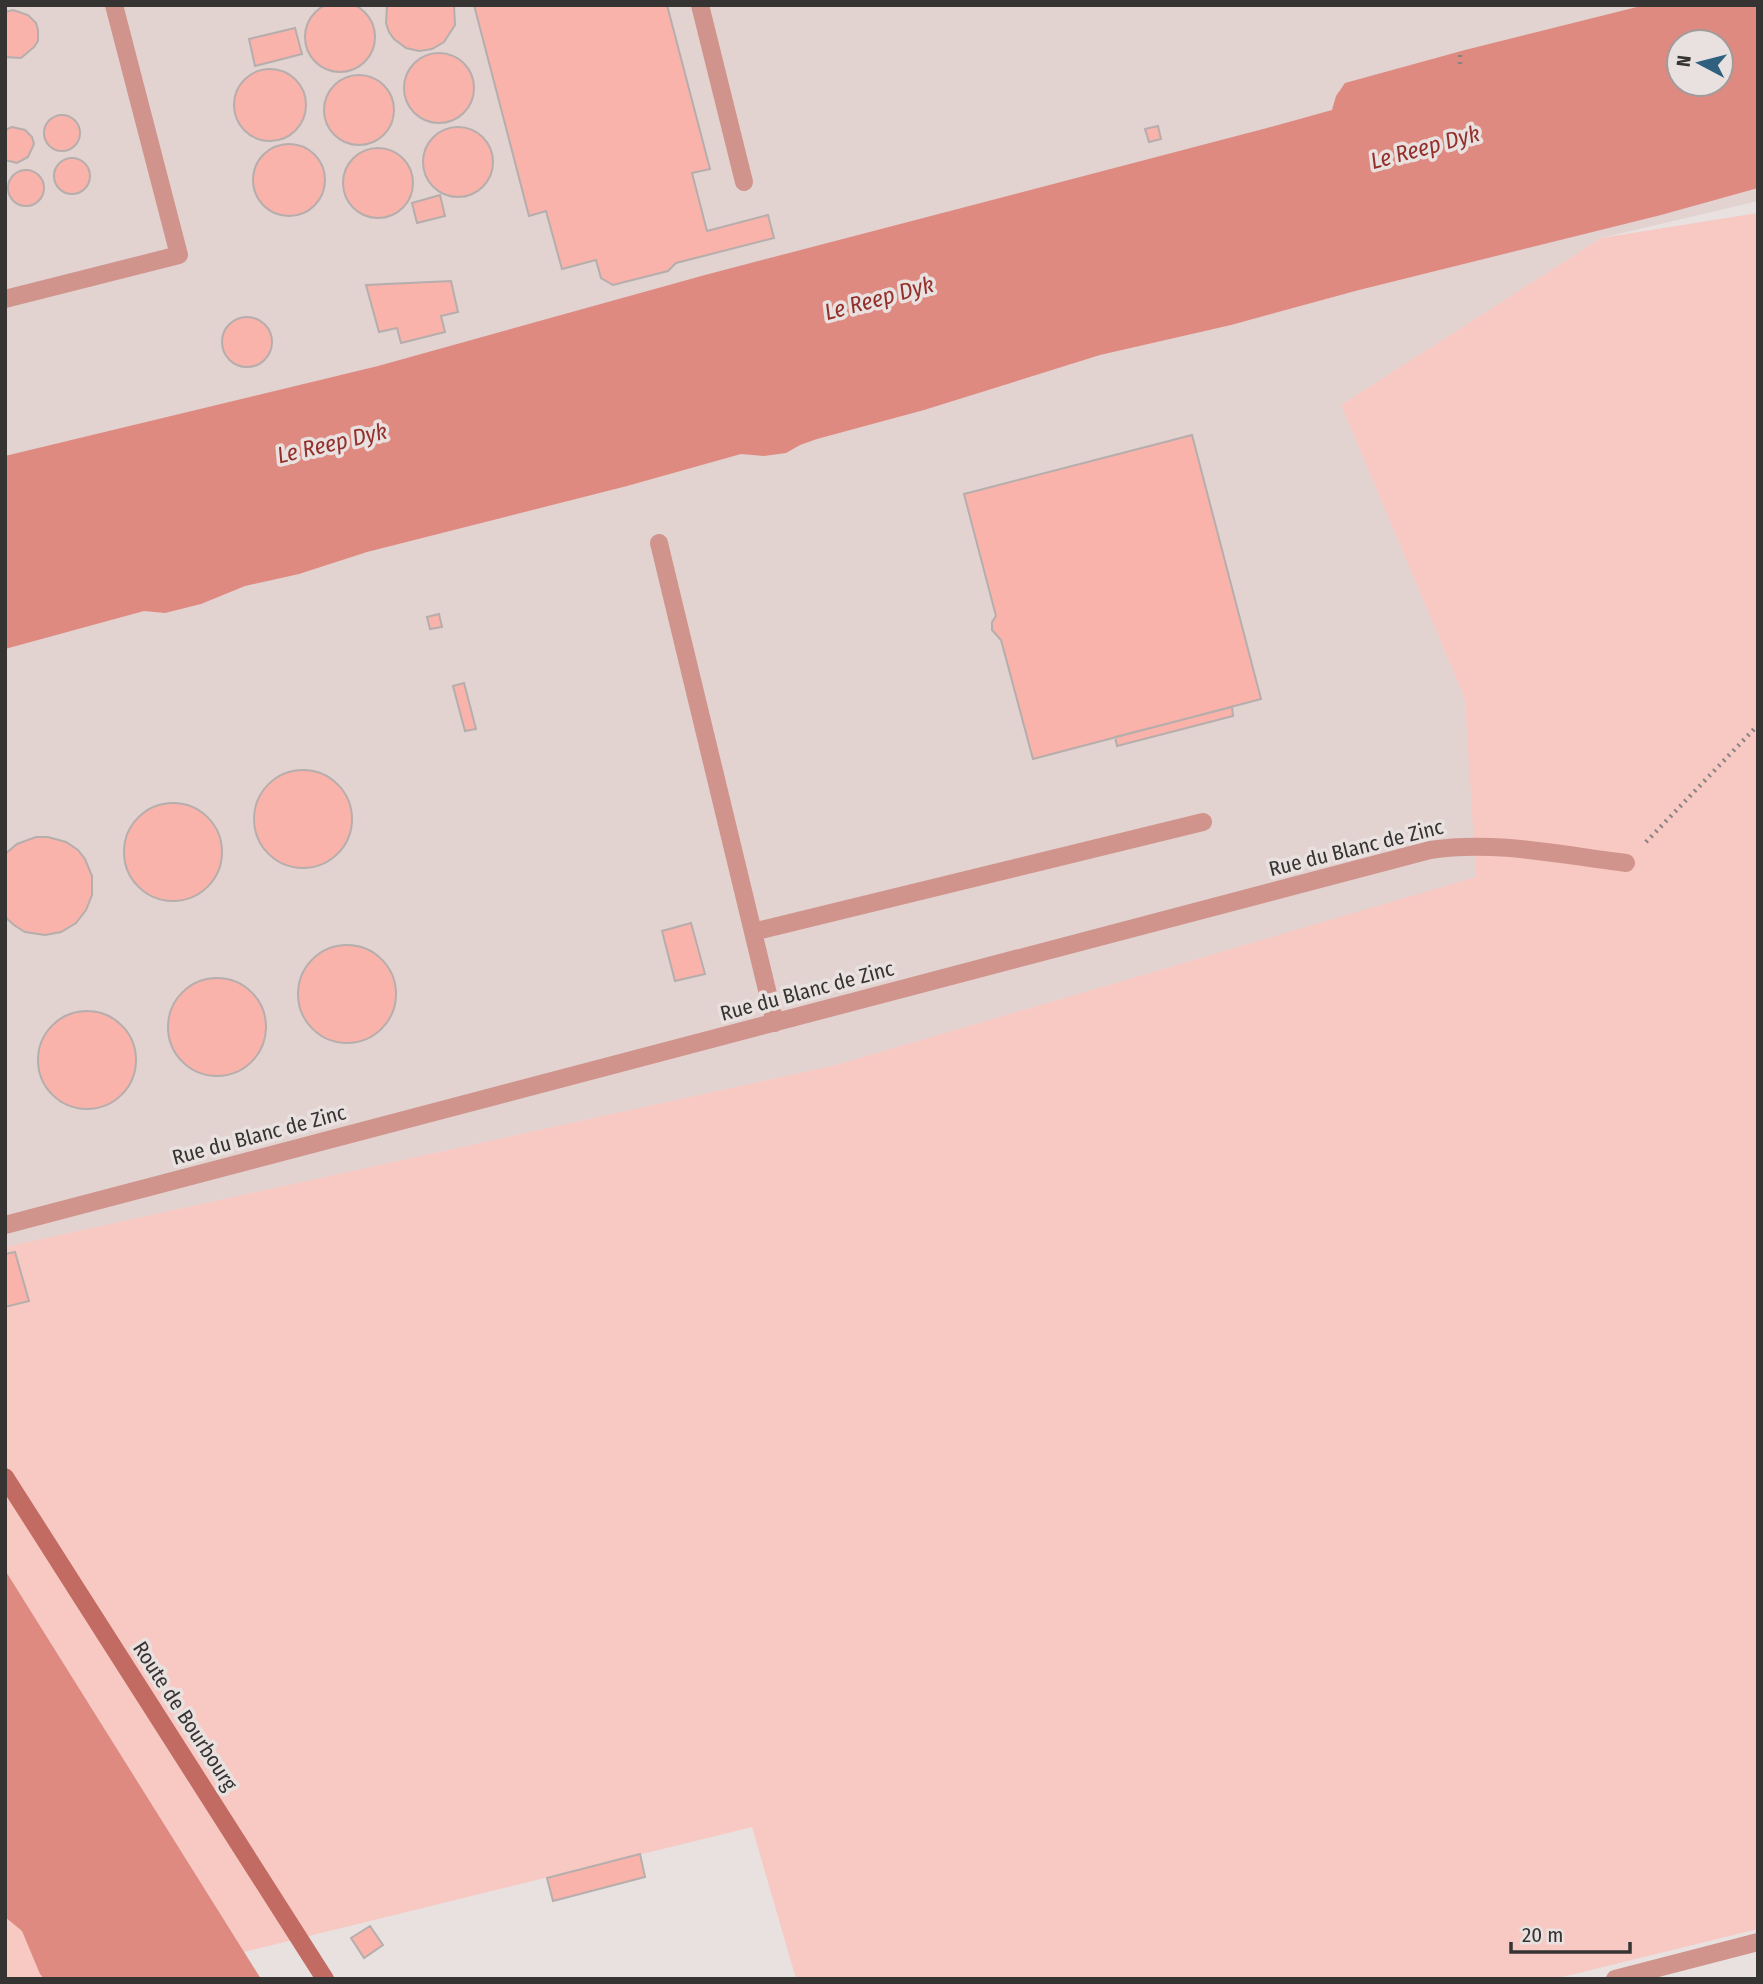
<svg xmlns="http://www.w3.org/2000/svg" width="1763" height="1984" font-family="'Fira Sans Condensed',sans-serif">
  <rect width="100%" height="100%" fill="#e8e1e0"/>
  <!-- built -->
  <path fill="#e2d2d0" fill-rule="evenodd" d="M5 5H1758V201L1601 238 1341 405 1465 699 1477 877 836 1065 5 1247ZM1679 42H1721V84H1679Z"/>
  <!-- green -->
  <path fill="#f8c8c2" d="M1758 213V1929L1554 1979H796L752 1827 244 1952 5 1570V1247L836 1065 1476 877 1465 699 1341 405 1601 238Z
    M5 1917 22 1931 44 1979H5Z"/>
  <!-- water -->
  <path fill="#df8a81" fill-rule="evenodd" d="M1645 5H1758V188L1661 215 1359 290 1231 325 1100 355 924 410 817 439 800 445 786 453 764 456 741 454 627 486 367 552 299 574 245 586 201 604 165 613 144 611 5 649V456L378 366 705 275 1267 128 1332 110 1336 96 1345 83 1465 50ZM1679 42H1721V84H1679Z
    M5 1570 261 1979H44L40 1974 22 1931 5 1917Z"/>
  <!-- building -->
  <path fill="#fab3aa" stroke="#b5aead" stroke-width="2" d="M305 37a35 35 0 1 1 70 0a35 35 0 1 1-70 0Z
    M387 5H454L455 25 444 42 432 49 419 51 406 48 394 39 389 32 386 23Z
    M474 5H667L710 169 692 173 707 231 768 215 774 238 676 263 668 271 613 285 601 278 596 260 562 269 546 211 529 216Z
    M13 10 28 15 36 23 38 30V41L34 47 21 58 5 57V12Z
    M295 28 302 54 255 66 249 39Z
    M404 88a35 35 0 1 1 70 0a35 35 0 1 1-70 0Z
    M234 105a36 36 0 1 1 72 0a36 36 0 1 1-72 0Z
    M324 110a35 35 0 1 1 70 0a35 35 0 1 1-70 0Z
    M44 133a18 18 0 1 1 36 0a18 18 0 1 1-36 0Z
    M1158 126 1161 139 1149 142 1145 129Z
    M423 162a35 35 0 1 1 70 0a35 35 0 1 1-70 0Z
    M12 127 25 130 32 137 34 144 28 157 17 163 5 160V130Z
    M253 180a36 36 0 1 1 72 0a36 36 0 1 1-72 0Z
    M343 183a35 35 0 1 1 70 0a35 35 0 1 1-70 0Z
    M54 176a18 18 0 1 1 36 0a18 18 0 1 1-36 0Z
    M8 188a18 18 0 1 1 36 0a18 18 0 1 1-36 0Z
    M440 195 445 216 417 223 412 203Z
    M451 281 458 312 441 316 445 332 401 343 397 328 379 332 366 285Z
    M222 342a25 25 0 1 1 50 0a25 25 0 1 1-50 0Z
    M1192 435 1261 699 1033 759 1001 640 992 630V622L996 616 964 494Z
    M439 614 442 627 430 629 427 617Z
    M464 683 476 729 465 731 453 686Z
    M1232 707 1233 716 1117 746 1115 737Z
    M254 819a49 49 0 1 1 98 0a49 49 0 1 1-98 0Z
    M124 852a49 49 0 1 1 98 0a49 49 0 1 1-98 0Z
    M36 837H48L66 842 78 850 85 859 92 876V895L86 910 76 923 61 932 45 935 25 932 14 925 5 917V854L17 844Z
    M691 923 705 974 675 981 662 931Z
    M298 994a49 49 0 1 1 98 0a49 49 0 1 1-98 0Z
    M168 1027a49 49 0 1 1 98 0a49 49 0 1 1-98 0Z
    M38 1060a49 49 0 1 1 98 0a49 49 0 1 1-98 0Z
    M15 1252 29 1301 5 1307V1254Z
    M640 1854 645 1877 553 1901 547 1878Z
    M370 1926 383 1945 364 1958 351 1938Z"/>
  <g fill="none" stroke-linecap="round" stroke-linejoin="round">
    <!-- path -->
    <path stroke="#898484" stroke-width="4.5" stroke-dasharray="2 5" stroke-linecap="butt" d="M1460 64V51
      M1646 842 1758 725"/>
    <!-- service -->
    <path stroke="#d0948c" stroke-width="18" d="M700 5 744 182
      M5 299 179 255 114 5
      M659 543 775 1023
      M753 932 1203 822
      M5 1225 1430 850C1495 840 1561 855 1626 863"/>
    <!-- minor -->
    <path stroke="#d0948c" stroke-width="18" d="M1615 1979 1758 1942"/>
    <!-- secondary -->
    <path stroke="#c26b62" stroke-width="18" d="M5 1477 325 1979"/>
  </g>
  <g text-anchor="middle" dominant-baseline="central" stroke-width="7" stroke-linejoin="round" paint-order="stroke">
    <!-- street labels -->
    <g font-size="21" fill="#363333" stroke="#e8e1e0">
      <text transform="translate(1356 848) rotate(-14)">Rue du Blanc de Zinc</text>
      <text transform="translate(807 991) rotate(-15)">Rue du Blanc de Zinc</text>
      <text transform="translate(259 1135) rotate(-15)">Rue du Blanc de Zinc</text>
      <text transform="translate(185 1716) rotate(57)">Route de Bourbourg</text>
    </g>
    <!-- water labels -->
    <g font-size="23" font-style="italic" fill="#94302b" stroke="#e8e1e0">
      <text transform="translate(1425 147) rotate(-15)">Le Reep Dyk</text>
      <text transform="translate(879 298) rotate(-15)">Le Reep Dyk</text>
      <text transform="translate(332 443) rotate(-13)">Le Reep Dyk</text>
    </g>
  </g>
  <!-- border -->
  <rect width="1763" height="1984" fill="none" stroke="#363333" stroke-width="14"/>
  <!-- north arrow -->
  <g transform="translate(1700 63) rotate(277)"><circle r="33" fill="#e8e1e0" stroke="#a19b9b" stroke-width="2"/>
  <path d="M0-5L12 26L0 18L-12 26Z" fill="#2f617f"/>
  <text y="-10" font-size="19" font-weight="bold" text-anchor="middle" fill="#363333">N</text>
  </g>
  <!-- scale -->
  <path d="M1511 1942v10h119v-10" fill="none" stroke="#363333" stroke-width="3.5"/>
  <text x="1522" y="1942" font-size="21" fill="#363333" stroke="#e8e1e0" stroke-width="5" paint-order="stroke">20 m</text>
</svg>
